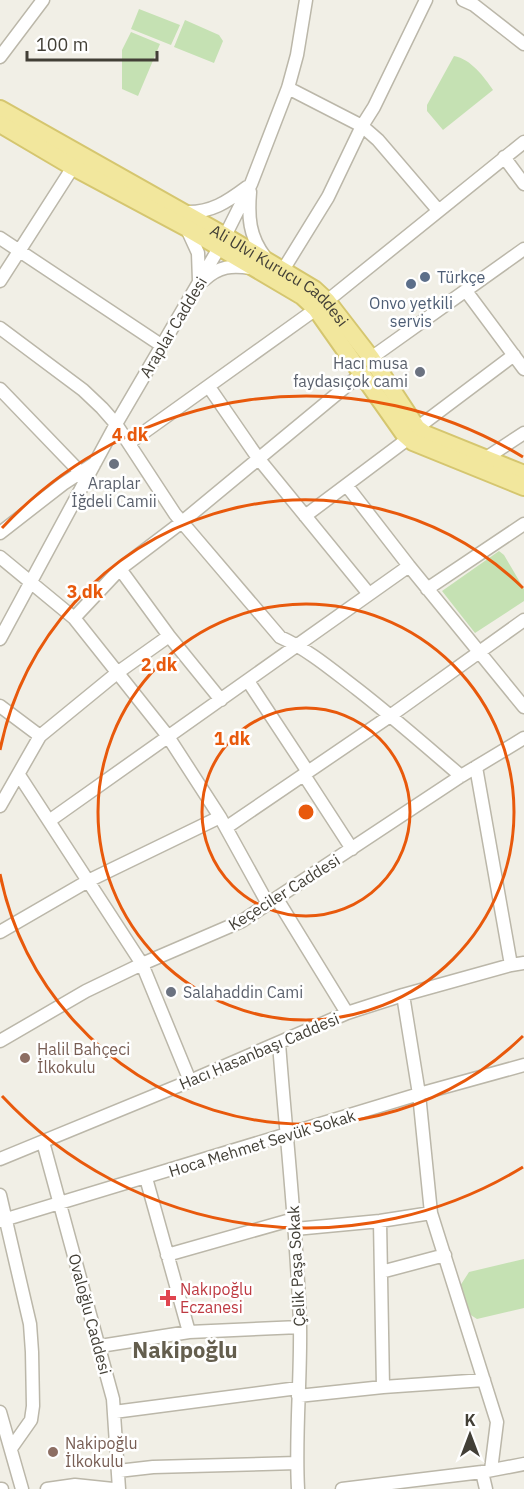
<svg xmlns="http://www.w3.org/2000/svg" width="524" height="1489" font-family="'IBM Plex Sans',sans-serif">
  <rect width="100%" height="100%" fill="#f1efe6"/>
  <!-- green -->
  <path fill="#c5e1b3" d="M139 9 180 25 171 45 131 29Z
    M185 20 219 35 223 41 214 63 174 47Z
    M131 32 160 44 138 96 122 89V50Z
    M454 56C471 59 484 77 493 90L443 130 427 111V105Z
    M499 551 504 555 524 589V601L475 633 442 591Z
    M524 1259V1308L477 1319 466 1312 460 1286 469 1272Z"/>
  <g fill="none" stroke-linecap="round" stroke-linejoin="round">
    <defs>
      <path id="minor" d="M463 0 474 5 524 44
        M0 57 43 0
        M288 88 362 126 378 140 438 210
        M504 157 524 184
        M250 192C248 217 249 236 265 257
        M185 212C211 213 227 202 247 187
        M187 229 198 253 199 281
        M0 238 161 345
        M283 270 328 197 362 126 374 107 426 0
        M204 280C219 266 232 265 251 268
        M0 281 73 167
        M466 291 524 369
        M327 301 524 142
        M0 328 83 390 102 408 116 424 175 514 280 637C309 650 332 670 357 689 393 717 427 747 461 776
        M371 358 524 249
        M209 387 258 458 369 594
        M0 389 80 472
        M417 428 514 355
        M129 443 316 309
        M486 458 524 433
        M347 486 409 566 524 707
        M305 516 409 438
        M0 533 63 484 95 463
        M0 557 74 618 167 735 220 817 268 904
        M120 569 169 636 221 700
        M427 589 524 524
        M74 618 120 569 182 522 361 374
        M0 639 116 424 219 248 251 184 288 88 297 55 306 0
        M248 681 308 772
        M0 706 40 736
        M476 767 511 965
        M19 775 142 964 190 1081
        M304 775 352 849
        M0 806 40 736 117 673 169 636
        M49 821 409 566
        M227 827 390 716 524 620
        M277 899 347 1013
        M0 932 88 881 220 817
        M403 995 419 1094 431 1213 497 1422 491 1470
        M0 1041 86 991 142 964 242 921 461 776 524 738
        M279 1043C286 1137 297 1230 300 1325 301 1380 295 1434 298 1489
        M43 1142 113 1399 119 1489
        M0 1159 190 1081 347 1013 403 995 511 965 524 963
        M146 1178 189 1332
        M0 1195 30 1324 32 1352 33 1406 31 1420 12 1447
        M0 1221 419 1094 524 1065
        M380 1221 383 1387
        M295 1229 380 1221 431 1213
        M167 1255 294 1219
        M381 1272 445 1255
        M100 1346 189 1332 300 1327
        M298 1396 383 1387 484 1380
        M0 1412 22 1489
        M114 1412 298 1388
        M118 1471 153 1467 297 1463
        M482 1472 486 1489
        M0 1489H2
        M47 1489 75 1485 113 1489
        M342 1489 482 1472 524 1464"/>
      <g id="major">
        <path id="s1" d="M0 109 225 236 314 289 327 301 371 358 417 428 425 434 524 474"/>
        <path d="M0 124 73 167 187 228 302 296 316 309 404 434 413 442 524 487"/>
      </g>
    </defs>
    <!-- minor casing -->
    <use href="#minor" stroke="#bbb7a9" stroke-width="15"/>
    <!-- major casing -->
    <use href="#major" stroke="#d5c66f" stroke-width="20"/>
    <!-- minor -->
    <use href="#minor" stroke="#fff" stroke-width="12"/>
    <!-- major -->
    <use href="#major" stroke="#f2e79d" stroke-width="16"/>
  </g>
  <!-- distance rings -->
  <g fill="none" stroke="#e8590c" stroke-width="3">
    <circle cx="306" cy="812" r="104"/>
    <circle cx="306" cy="812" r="208"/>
    <path d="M523 1036A312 312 0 0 1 0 874M0 750A312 312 0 0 1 523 588"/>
    <path d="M523 1167A416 416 0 0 1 2 1096M2 528A416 416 0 0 1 523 457"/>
  </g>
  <!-- markers -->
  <g fill="#5c6f8a" stroke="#fff" stroke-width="2">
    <circle cx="425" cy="277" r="6"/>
    <circle cx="411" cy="284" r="6"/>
  </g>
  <g fill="#6b7280" stroke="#fff" stroke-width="2">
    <circle cx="420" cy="372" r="6"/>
    <circle cx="114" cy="464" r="6"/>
    <circle cx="171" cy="992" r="6"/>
  </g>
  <g fill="#8d6e63" stroke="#fff" stroke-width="2">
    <circle cx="25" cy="1058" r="6"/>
    <circle cx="53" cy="1452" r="6"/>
  </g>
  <path fill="#e0444e" stroke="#fff" stroke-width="2" d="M165 1289h6v6h6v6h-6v6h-6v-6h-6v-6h6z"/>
  <g text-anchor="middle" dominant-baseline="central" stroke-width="5" stroke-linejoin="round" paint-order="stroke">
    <!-- service labels -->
    <g font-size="16" fill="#4e5e75" stroke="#fff" text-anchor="start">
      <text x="437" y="277">Türkçe</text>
      <text x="411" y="303" text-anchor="middle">Onvo yetkili<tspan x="411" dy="18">servis</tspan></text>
    </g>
    <!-- street labels -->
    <g font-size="16" fill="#423f36" stroke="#fff">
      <text stroke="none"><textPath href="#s1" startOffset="326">Ali Ulvi Kurucu Caddesi</textPath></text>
      <text transform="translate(173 327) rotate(-59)">Araplar Caddesi</text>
      <text transform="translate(284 892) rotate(-32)">Keçeciler Caddesi</text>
      <text transform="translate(259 1051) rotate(-23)">Hacı Hasanbaşı Caddesi</text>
      <text transform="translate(262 1143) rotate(-17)">Hoca Mehmet Sevük Sokak</text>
      <text transform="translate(296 1266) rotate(-93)">Çelik Paşa Sokak</text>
      <text transform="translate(90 1314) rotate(75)">Ovaloğlu Caddesi</text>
    </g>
    <!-- worship labels -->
    <g font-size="16" fill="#5b616d" stroke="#fff" text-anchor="end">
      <text x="408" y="363">Hacı musa<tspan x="408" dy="18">faydasıçok cami</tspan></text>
      <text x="114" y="483" text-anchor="middle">Araplar<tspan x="114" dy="18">İğdeli Camii</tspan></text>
      <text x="183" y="992" text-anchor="start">Salahaddin Cami</text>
    </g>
    <!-- education labels -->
    <g font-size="16" fill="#785e54" stroke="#fff" text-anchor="start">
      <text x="37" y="1049">Halil Bahçeci<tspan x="37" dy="18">İlkokulu</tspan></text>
      <text x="65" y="1443">Nakipoğlu<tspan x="65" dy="18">İlkokulu</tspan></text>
    </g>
    <!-- health labels -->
    <g font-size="16" fill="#be3a42" stroke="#fff" text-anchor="start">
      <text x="180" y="1289">Nakıpoğlu<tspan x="180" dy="18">Eczanesi</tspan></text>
    </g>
    <!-- district labels -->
    <g font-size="22" font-weight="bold" fill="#645e4e" stroke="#fff">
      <text x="185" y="1349">Nakipoğlu</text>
    </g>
  </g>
  <circle cx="306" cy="812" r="9" fill="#e8590c" stroke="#fff" stroke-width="3"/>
  <g font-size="18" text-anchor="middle" font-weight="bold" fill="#e8590c" stroke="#fff" stroke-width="5" stroke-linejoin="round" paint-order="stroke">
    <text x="130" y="441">4 dk</text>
    <text x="85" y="598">3 dk</text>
    <text x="159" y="671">2 dk</text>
    <text x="232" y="745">1 dk</text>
  </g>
  <!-- north arrow -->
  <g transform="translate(470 1435)" stroke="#ffffff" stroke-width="4.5" paint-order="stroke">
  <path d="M0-4.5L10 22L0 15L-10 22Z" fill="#423f36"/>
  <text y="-9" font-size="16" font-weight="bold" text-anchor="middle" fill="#423f36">K</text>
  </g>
  <!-- scale -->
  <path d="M27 51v9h130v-9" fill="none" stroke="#423f36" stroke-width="3"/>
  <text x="36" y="51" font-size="18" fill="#423f36" stroke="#ffffff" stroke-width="4.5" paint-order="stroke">100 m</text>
</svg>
